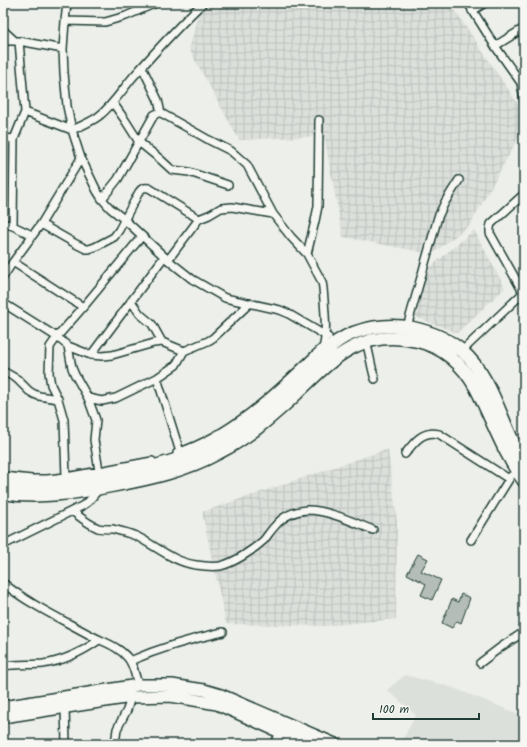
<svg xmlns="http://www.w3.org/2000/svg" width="527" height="747" font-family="Kalam,sans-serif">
  <defs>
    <pattern id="industrial-grid" width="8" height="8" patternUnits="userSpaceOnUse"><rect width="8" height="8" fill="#dce0db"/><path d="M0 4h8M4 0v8" fill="none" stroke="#bcc1bd"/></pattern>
  </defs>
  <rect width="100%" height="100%" fill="#edefea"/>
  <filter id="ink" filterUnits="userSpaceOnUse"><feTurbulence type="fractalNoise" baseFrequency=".025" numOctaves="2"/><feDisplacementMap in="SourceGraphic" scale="8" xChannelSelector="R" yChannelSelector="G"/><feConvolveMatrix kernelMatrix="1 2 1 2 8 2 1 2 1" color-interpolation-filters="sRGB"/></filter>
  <g filter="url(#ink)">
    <!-- built -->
    <path fill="#dce0db" d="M405 675 451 687 524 716V724L515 744H400L416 715 387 690Z"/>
    <!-- industrial -->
    <path fill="url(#industrial-grid)" d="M201 3H450L524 113V128L470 225 432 254 343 237 324 136 239 140 189 49Z
      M474 230 505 288 457 333 413 316 429 268Z
      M388 449 397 521 396 619 324 626 226 624 202 512Z"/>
    <!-- building -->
    <path fill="#b4bdb8" stroke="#1f3d34" d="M418 554 428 559 421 571 441 580 432 600 421 595 426 584 407 574Z
      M461 594 470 598 461 623 457 621 452 628 442 623 452 599 458 602Z"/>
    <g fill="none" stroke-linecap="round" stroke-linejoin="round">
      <defs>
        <path id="street" d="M67 3 65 21 63 49 64 73 67 106 72 130 81 158 97 191 102 199 110 208 125 220 168 260 192 279 225 298 280 310 287 313 328 337
          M468 3 495 46 524 87
          M472 11 485 3
          M65 21 105 22 126 16 156 3
          M3 30 15 41
          M3 41H19L63 49
          M495 46 524 28
          M142 67 158 100 161 113
          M521 83 524 101
          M113 103 125 120 139 142 160 159 172 170 189 172 228 185
          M25 112 72 130C81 126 91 122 99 116 113 105 122 90 133 77 156 51 178 26 203 3
          M3 138 14 139
          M524 194 491 224 490 228V233L524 294
          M102 199 118 179 154 115 158 113H161L209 140 231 151 247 165 273 214
          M3 223 13 226 32 235
          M41 224 76 244 86 249H89L95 247 114 237 119 230 139 192C142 188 144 187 149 188L199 219
          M13 226 14 139 25 112 19 41
          M307 254 315 221 318 206 319 120
          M168 260 199 219 209 215 221 208 232 207 273 214 291 237 307 254 322 282 323 288C324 302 328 336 323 347 279 389 235 434 177 453
          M13 262 83 307
          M3 277 13 262 41 224 81 158
          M131 301 140 314 152 324 162 342
          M3 303 57 337 68 346 91 355 102 356 112 355 154 343 162 342 184 351
          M407 327 438 217 445 202 459 180
          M366 342C370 354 371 367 375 379
          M68 346 72 368 75 375 88 398 96 420 94 440 99 471
          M462 351 523 293
          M91 355 164 257
          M3 371 17 379 29 391 34 394 39 396 58 399
          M157 378 180 452
          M88 398 102 401 116 398 157 378 176 365 184 351 208 341 213 338 250 303
          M405 454C414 442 423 430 439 434L509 479
          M3 476 32 479H47L66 477 99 471 152 461
          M66 477 64 420 58 399 51 385 49 373 50 347 57 337 85 305 142 236
          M72 511C80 517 88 524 98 528 102 529 108 529 113 529 120 531 129 533 136 536 156 546 173 562 196 565 203 566 212 567 220 566 234 563 253 550 264 540 268 535 271 530 275 526 283 516 295 511 307 510 328 510 353 522 373 530
          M471 540 511 476
          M3 545 82 506 88 502 100 488
          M3 583C29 604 61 619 90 635 103 642 118 646 127 657 134 664 135 676 138 685
          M130 661C160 648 191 639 223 632
          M480 663 501 647 524 632
          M3 666C16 664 30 665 43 664 64 661 82 652 99 640
          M65 707 66 744
          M115 744 117 729 127 710 131 697
          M274 744 281 732"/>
        <path id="secondary" d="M3 707 138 685H172L184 687 204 690 221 695 335 744
          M3 717 131 697 170 696 183 698 217 704 307 744"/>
        <path id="primary" d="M3 484C42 490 80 484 118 475 158 466 193 457 229 436 260 418 285 392 310 368 319 359 328 348 338 341 359 327 388 323 413 328 431 332 447 338 462 351 495 380 501 426 524 462
          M3 493C39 499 76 493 111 486 149 479 186 471 220 452 246 439 269 419 290 400 329 363 357 327 417 341 443 347 463 365 476 388 492 419 503 453 524 481"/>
      </defs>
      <!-- street casing -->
      <use href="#street" stroke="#1f3d34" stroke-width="10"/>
      <!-- secondary casing -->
      <use href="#secondary" stroke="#1f3d34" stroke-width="14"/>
      <!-- primary casing -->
      <use href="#primary" stroke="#1f3d34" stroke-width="15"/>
      <!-- street -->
      <use href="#street" stroke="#f6f6f2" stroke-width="7"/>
      <!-- secondary -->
      <use href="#secondary" stroke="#f6f6f2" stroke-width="11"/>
      <!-- primary -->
      <use href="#primary" stroke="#f6f6f2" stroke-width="12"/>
    </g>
  </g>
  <!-- margin -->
  <rect width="527" height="747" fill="none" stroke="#f6f6f2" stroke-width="16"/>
  <rect x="8" y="8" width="511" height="731" fill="none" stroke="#1f3d34" stroke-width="1.5" filter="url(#ink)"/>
  <!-- scale -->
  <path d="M373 713v6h106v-6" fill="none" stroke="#1f3d34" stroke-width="2"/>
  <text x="379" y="713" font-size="12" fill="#1f3d34" stroke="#f6f6f2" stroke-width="3" paint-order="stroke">100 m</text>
</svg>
